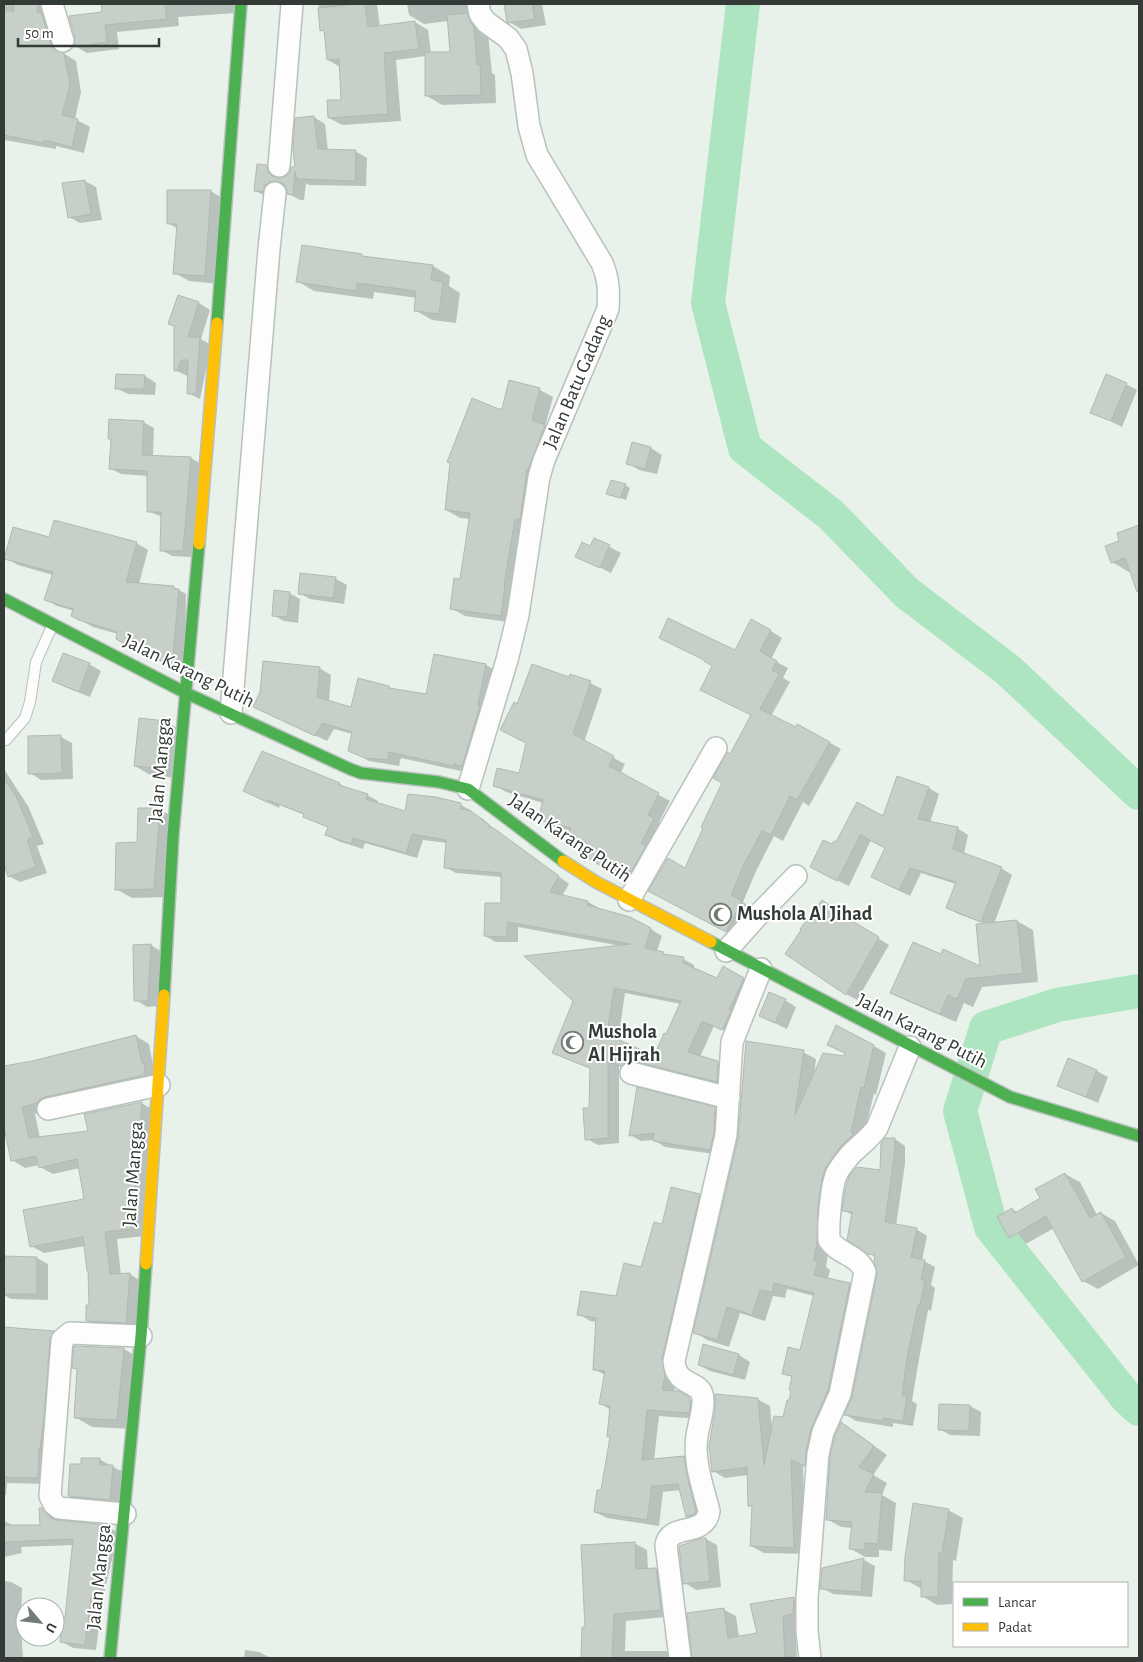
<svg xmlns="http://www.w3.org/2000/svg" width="1143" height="1662" font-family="'Alegreya Sans',sans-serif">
  <rect width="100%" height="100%" fill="#e8f2eb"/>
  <!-- shadow -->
  <path fill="#0003" fill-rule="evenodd" d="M4 4H54L52 15 63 53 76 61 81 92 75 119 90 127 84 153 56 146V149L4 140Z
    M121 4H236V13L178 17 179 26 117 32 119 49 87 53 75 46 76 37 138 8Z
    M316 4H377L380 27 415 22 428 30 431 53H452L449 21 424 24 409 15 407 4H485L492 73 495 75 496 103 442 105 427 96 426 56 396 60 401 121 342 125 329 118 342 101 340 67 328 60 325 32 322 30 319 6Z
    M505 4H542L546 25 521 29 508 21Z
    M314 117 325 124 328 151H355L367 158 366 186 309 185 306 183 304 200H300L289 194 287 187 281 188 267 197 256 191 266 166 278 172 279 179 285 178 296 169Z
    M85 181 96 187 102 220 80 223 69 217Z
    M169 191H211L225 200 219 284 189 281 175 273 178 229 168 223Z
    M361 255 366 258 433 266 450 276 449 286 460 293 456 323 432 320 415 310 417 298 374 292 373 299 314 291 297 281Z
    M179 296 199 303 210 310 201 339 211 345 200 399 188 393 189 377 175 370Z
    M145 376 156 383 155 395 128 394 116 388Z
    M510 381 540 390 553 397 545 427 558 434 515 623 465 616 451 608 461 580 471 519 460 518 446 510 499 410H502Z
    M1126 384 1137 390 1122 427 1092 412Z
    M143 422 154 428 153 457 191 458 201 464 193 557 172 556 161 550 162 517 148 511V476L121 474 110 468 112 440 109 438Z
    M633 444 651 448 662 455 657 474 639 470 628 463Z
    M625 485 630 488 626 500 608 493Z
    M1138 526 1139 527V590L1137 588 1131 571 1129 572 1112 562 1121 542Z
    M50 539 136 543 148 550 139 584 173 587 186 594 184 672 158 660 146 653 147 651 129 646 117 638 118 634 93 627 73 616 74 611 57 606 45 599 53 575 18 565 6 558Z
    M595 539 621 553 611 573 577 556 591 548Z
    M336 579 347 585 344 604 310 599 299 593Z
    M289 593 300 599 298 623 284 621 273 615Z
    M771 631 782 638 771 659 788 668 783 678 790 682 771 716 796 729 798 725 841 749 809 806 803 802 783 841 774 836 756 871 743 902 753 908 738 938 662 898 686 869 724 783 731 755 752 715 736 652Z
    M435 655 486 665 498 672 465 772 401 758 399 766 369 761 350 750 352 734 334 729 327 741 267 713 319 668 331 675 329 702 352 708 389 687 393 690 427 695Z
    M89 664 101 671 90 697 65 687 54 681Z
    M569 679 590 683 602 689 584 742 625 764 620 774 670 801 659 822 665 826 643 878 624 868 620 876 608 869 584 854 589 844 571 831 551 826 539 819 543 803 506 792 495 785 520 774 528 743 518 705Z
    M140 720 167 722 184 732 180 778 152 776 135 766Z
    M61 737 72 743 73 779 41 780 30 773Z
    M4 769 28 806 44 844 37 846 47 873 20 882 9 876 4 860Z
    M340 784 348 789 367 795 378 801 377 804 406 812 461 805 472 811V813L483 819 499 833 569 884 562 896 588 902 599 908V910L630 919 651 929 662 936 657 951 669 956 683 959 694 965V969L718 980 724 968 755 985 734 1035 714 1026 700 1057 718 1063 729 1069 728 1087 633 1072 619 1066V1143L598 1145 587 1139 590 1109 591 1069 564 1058 553 1052 621 946 518 927V942H496L485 936 502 904V877L456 873 445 867 447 843 423 840 417 858 365 843 363 849 338 841 327 835 329 828 315 822 305 815 280 805 279 808 256 797ZM625 993 681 1004 654 1057 618 1041Z
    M929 788 939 794 930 823 957 828 968 835 964 854 1001 868 1012 875 994 924 1017 921 1033 930 1038 982 982 987 973 1007 964 1003 956 1022 907 1001 891 992 941 956 981 968 986 924 958 914 947 907 956 884 921 873 910 896 883 883 886 848 871 840 849 886 822 873 833 845 884 818Z
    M159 809 175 818 170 897 132 898 116 889 139 844Z
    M822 901 857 925 889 945 857 1000 846 994Z
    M151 945 162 952 159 1006 147 1007 136 1000 134 946Z
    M785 1000 796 1007 787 1029 760 1016Z
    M136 1036 149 1044 156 1082 35 1114 40 1138 89 1132 141 1103 154 1110 144 1236 117 1239 121 1275 130 1274 142 1282 139 1330 100 1328 87 1320 90 1306 89 1271 85 1246 44 1253 31 1246 86 1200 80 1168 53 1174 40 1167 39 1165 25 1168 12 1160 4 1108V1068L32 1062Z
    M828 1045 874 1046 886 1053 876 1095 874 1093 863 1140 841 1170 826 1267 830 1270 828 1279 850 1284 862 1291 817 1472 803 1466 806 1554 764 1553 751 1546 753 1507 749 1505 748 1475 725 1478 713 1471 757 1399 770 1406 772 1428 784 1418 790 1402 793 1378 784 1373 801 1351 814 1296 787 1289 785 1298 773 1296 765 1321 740 1313 729 1347 707 1340 695 1332 803 1052 816 1059 814 1075 845 1058 846 1054Z
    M1069 1060 1097 1071 1108 1077 1098 1103 1070 1091 1059 1085Z
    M715 1109 726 1115 721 1155 665 1147 654 1140 641 1141 630 1135Z
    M895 1139 905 1146V1164L896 1226 916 1229 927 1236 922 1260 935 1267 931 1285 935 1288 931 1311 928 1310 918 1365 912 1401 917 1404 913 1426 893 1423V1427L856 1421 846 1415 853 1397 879 1274 876 1257 869 1253 852 1215 844 1210 881 1171Z
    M1065 1174 1080 1182 1097 1215 1101 1213 1115 1221 1139 1265 1098 1289 1083 1281 1054 1228 1024 1245 1010 1237 1012 1209 1018 1213 1041 1199Z
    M699 1195 711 1202 674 1392 679 1393 700 1405 701 1419 659 1416 654 1460 684 1457 695 1464 705 1520 698 1523 687 1516 681 1490 663 1492 659 1526 607 1518 595 1512 602 1492 611 1438V1410L601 1404 605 1375 594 1369 597 1322 590 1321 579 1314 616 1298 642 1269 663 1225ZM684 1463H686L689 1482 687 1483Z
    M4 1257 37 1258 48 1264V1300L11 1299 4 1295Z
    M4 1328 53 1332 66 1339 50 1484 7 1483 6 1495H4Z
    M704 1346 739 1355 750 1362 745 1380 710 1371 699 1365Z
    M124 1349 141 1359 134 1429 92 1427 75 1417 78 1370 74 1368Z
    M970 1406 981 1412 980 1436 950 1435 939 1429Z
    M842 1424 855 1432 887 1455 873 1475 887 1483 882 1495 896 1503 892 1551 879 1550V1557H865L851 1549 853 1528 841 1527 827 1519Z
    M99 1459 130 1476 126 1509 86 1505 69 1496 82 1465Z
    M42 1509 53 1516 59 1522 107 1526 118 1533 102 1603 96 1650 73 1648 61 1641 66 1620 74 1545 21 1547 22 1553 4 1557V1521L14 1526H41Z
    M948 1510 963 1518 956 1561 953 1560 952 1604 937 1605 922 1596V1589L906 1580Z
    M706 1539 717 1545 721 1587 696 1590 685 1583 682 1546Z
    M634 1543 647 1550 648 1570 656 1569 669 1576 674 1616 626 1621 625 1651H666L679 1658H582L583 1628H586Z
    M864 1560 875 1566 872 1597 833 1594 822 1588Z
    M4 1581 11 1582 22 1588 21 1626 23 1658H4Z
    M794 1598 806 1605V1621L795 1623 797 1658H693L723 1609 736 1616 739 1637 759 1634Z
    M245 1650 259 1652 271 1658H244Z"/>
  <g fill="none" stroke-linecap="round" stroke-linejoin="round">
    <!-- river -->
    <path stroke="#ade5c0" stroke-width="34" d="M743 4 708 303 745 448 830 514 907 593 1008 670 1139 793
      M1139 991 1057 1005 986 1028 960 1111 991 1227 1127 1398 1139 1409"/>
  </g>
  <!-- building -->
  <path fill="#c7cfc9" stroke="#b2b9b3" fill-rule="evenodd" d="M14 4H38L37 13 41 12 51 45 55 50 64 53 70 85 62 115 78 119 72 147 44 140V143L4 135V10L14 12Z
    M101 4H165L167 19 105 25 107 42 74 47 75 37 69 16 102 12Z
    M356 4H365L368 27 415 21 419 49 384 53 388 114 328 118 327 100H341L339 59 327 60 324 30 320 31 318 8Z
    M504 4H532L535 19 509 23 507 22Z
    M467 13 470 21 474 27 477 65 480 64 481 95 425 96V52H450L447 15Z
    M314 116 318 149 356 150 355 181 297 179 295 171 293 195 287 194V188L283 183 276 181 270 182 265 185 263 192 254 191 257 164 267 165 268 172 272 176 278 178 285 177 290 173 291 167H295L293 150 295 118Z
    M85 180 91 214 68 218 62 183Z
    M167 190H211L205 276 173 274 177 224H167Z
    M302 245 362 254V256L433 265 431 280 443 282 439 314 414 311 416 291 357 283 356 291 296 282Z
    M178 295 199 302 188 337H200L196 394H187L188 360H181L177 371H174V326L168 324Z
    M116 374 145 375 144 389H115Z
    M1106 374 1127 383 1111 421 1090 413Z
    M509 380 540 388 532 420 545 425 528 470 527 469 520 519H515L504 585H505L501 616 450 609 454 578 460 579 470 513 445 510 450 463 447 462 472 398 499 409H502Z
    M109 419 144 421 142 455 191 457 183 551H160L161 512H147V471L109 469 111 439H108Z
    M632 442 651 447 645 469 626 464Z
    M611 480 626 484 620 498 606 494Z
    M54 520 137 542 126 582 174 586V589H179L172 666 144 653 147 648 121 642 116 639 117 632 79 620 71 616 73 609 44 600 53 572 4 559 13 527 49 537Z
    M1139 525V591L1137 592 1125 558 1111 563 1105 546 1119 541 1117 533Z
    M594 538 610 545 600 568 575 557 582 542 590 546Z
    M300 573 336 577 333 598 298 594Z
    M274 590 290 592 287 617 272 616Z
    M668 618 735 650 751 619 771 630 760 651 777 661 772 670 779 674 760 709 796 727 797 724 830 742 797 800 790 796 771 835 762 831 744 864 731 895 742 901 726 932 648 891 668 858 685 868 703 828 701 827 722 783 713 778 727 752 730 754 751 715 700 690 712 666 704 661V660L659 638Z
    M63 653 90 663 79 692 52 681Z
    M434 654 486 664 478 705 480 706 462 766 454 764 453 766 389 752 388 760 365 758 348 751 352 732 322 723 315 736 253 707 260 692 263 661 320 667 317 697 351 707 358 678 389 686V688L426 694Z
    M532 664 569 677 570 674 591 681 573 734 614 756 609 766 659 793 648 815 654 818 641 843 646 846 631 872 612 862 608 870 604 868 582 854 588 844 568 834 571 828 538 820 543 800 493 786 497 768 519 773 526 743 500 730 514 702 517 704Z
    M139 718 167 721 163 769 134 766Z
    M61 735 62 773 28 774V736Z
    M262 751 340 783 339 785 368 794 366 799 405 811 408 794 436 797 461 803V809L471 811 488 824V826L495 829 559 876 550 892 588 901 587 905 630 917 651 928 645 948 664 952 663 954 684 957 683 963 717 978 723 966 744 978 729 1010 731 1011 722 1030 702 1021 688 1052 718 1061 717 1082 634 1061H627L621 1066 608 1061V1138L585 1140 583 1108H589L590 1068 552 1053 573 1001 524 956 631 944 507 922V937L484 936 485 903H501V873L444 868 446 840 412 834 406 853 353 838 351 844 325 835 328 827 303 817 304 814 268 800 267 802 243 791ZM614 988 681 1001 666 1034 664 1033 654 1056 607 1034Z
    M897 776 929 787 918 819 958 827 953 849 1002 867 981 922 946 908 956 882 910 868 899 890 871 877 885 848 860 835 837 881 810 867 823 840 832 844 834 841 836 842 857 802 883 816Z
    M4 778 17 798 33 837 27 840 36 867 8 877 4 864Z
    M138 808H160L154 889 115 890 116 843 137 842Z
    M822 900 846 917 879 937 846 995 785 954 801 930 800 929Z
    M1017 920 1023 973 966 979 957 999 948 995 940 1014 890 993 913 942 941 954 943 949 980 966 976 924Z
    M151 944 148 1001H134L133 945Z
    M769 992 786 999 775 1023 759 1016Z
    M836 1025 874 1045 864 1088 861 1087 851 1132 853 1133 852 1136 840 1147 826 1167 822 1178 818 1205 817 1241 814 1260 818 1261 814 1275 850 1283 828 1390 811 1429 806 1451 805 1466 791 1460 794 1548 750 1546 752 1506H748L747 1467 712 1472 709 1446 715 1410V1394L758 1398 764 1465 774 1416 783 1417 787 1400H789L791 1391 789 1390 792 1376 782 1374 788 1347 800 1350 814 1293 774 1283 772 1292 760 1290 752 1315 727 1307 717 1340 693 1333 738 1138 746 1041 804 1050 795 1115 823 1053 844 1056 845 1053 827 1045Z
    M136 1035 142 1063H145L144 1075 45 1097 40 1099 37 1103 22 1107 29 1138 88 1131 84 1114 142 1102 139 1146 137 1147 138 1154 135 1198 128 1200 131 1229 105 1232 110 1274 130 1273 126 1323 86 1321V1305H89L88 1271H87L83 1237 30 1247 23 1210 84 1199 77 1159 39 1168 36 1156 11 1161 4 1128V1066L32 1061Z
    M1068 1058 1097 1070 1086 1097 1057 1086Z
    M637 1087 715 1107 714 1133 710 1150 653 1141 654 1133 629 1136Z
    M885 1138H895L894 1158 885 1222 917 1228 911 1257 925 1260 921 1280H925L920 1305H918L907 1358 902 1396H907L903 1421 883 1418 882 1421 844 1415 852 1397 877 1274 874 1261 875 1255 868 1254 847 1240 852 1212 842 1211 845 1191 849 1176 857 1167 880 1170 881 1143Z
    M1065 1173 1090 1218 1101 1212 1126 1257 1082 1282 1046 1216 1009 1238 997 1217 1012 1208 1015 1213 1040 1198 1035 1189Z
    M671 1187 700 1194 662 1359 665 1375 662 1390 679 1391 689 1397 690 1400V1407L689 1413 647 1410 642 1460 684 1456 687 1476 696 1511 694 1514 686 1517 678 1484 652 1486 647 1520 594 1512 597 1490H601L610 1437H607L610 1406 599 1404 605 1371 593 1370 596 1318 577 1315 581 1291 616 1296 624 1263 641 1267 654 1222 662 1224Z
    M4 1256 37 1257V1294H4Z
    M4 1327 54 1331 50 1339 44 1417 40 1449 39 1448 38 1478 4 1477Z
    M703 1344 739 1354 733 1375 698 1365Z
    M74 1346 124 1348 117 1420 74 1418 77 1369 72 1368Z
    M939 1404 970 1405 969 1431 938 1430Z
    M841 1422 874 1446 859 1467 874 1474 865 1492 882 1493 878 1544 865 1543V1550L849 1549 852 1522 826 1520 830 1456 835 1436Z
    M81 1458H100V1465H113L110 1500 68 1496 70 1464H81Z
    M913 1503 949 1509 942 1553H939L938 1597H921V1581H904L905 1557Z
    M39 1508H42L51 1518 57 1520 107 1525 100 1599 91 1598 85 1645 60 1642 63 1618H65L73 1539 4 1542V1525H40Z
    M702 1538H706L710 1581 683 1584 679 1546Z
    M635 1542 636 1569 656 1568 661 1610 614 1614 612 1658H581L582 1627H585L581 1545Z
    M864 1558 861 1592 820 1589 822 1568Z
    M794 1597 793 1614 783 1616 785 1658H692L687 1613 724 1608 728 1638 757 1633 750 1604Z"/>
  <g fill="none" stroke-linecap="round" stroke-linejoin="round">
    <defs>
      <path id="lane" d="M6 740 25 718 30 702 36 662 53 624"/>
      <path id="street" d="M52 4 63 41
        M279 166 292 4
        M231 713 269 249 275 193
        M468 789 507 660 518 615 539 477 544 460 608 309C609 291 609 280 602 263L537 155 529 126 522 73 516 49 508 38 486 22 480 14 478 4
        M629 900 716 748
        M726 951 760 913 796 876
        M631 1073 729 1098
        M48 1109 159 1085
        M125 1514 59 1508 54 1504 50 1496 62 1340 70 1333 141 1336
        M680 1658 666 1545C670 1522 705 1538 709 1511 703 1487 693 1461 697 1436 698 1426 706 1404 702 1394 697 1380 676 1386 674 1361L726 1135 732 1042 761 969
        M810 1658 807 1631V1598L818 1454 823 1432 840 1394 865 1272C859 1255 838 1254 829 1240 828 1225 831 1188 836 1175 839 1168 845 1161 850 1155 859 1146 869 1139 877 1128L910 1047"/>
      <path id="fast" d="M217 323 241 4
        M4 599 186 693 350 769 361 773 439 782 468 789 563 861
        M711 942 1010 1097 1139 1136
        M164 995 173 835 199 544
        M110 1658 141 1336 146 1264"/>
      <path id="slow" d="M199 544 217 323
        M563 861 596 882 711 942
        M146 1264 164 995"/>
    </defs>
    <!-- lane casing -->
    <use href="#lane" stroke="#b9c1bc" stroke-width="12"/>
    <!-- street casing -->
    <use href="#street" stroke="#b9c1bc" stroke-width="24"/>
    <!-- fast casing -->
    <use href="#fast" stroke="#b9c1bc" stroke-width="14"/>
    <!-- slow casing -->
    <use href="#slow" stroke="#b9c1bc" stroke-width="14"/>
    <!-- lane -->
    <use href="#lane" stroke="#fcfdfc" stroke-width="10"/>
    <!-- street -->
    <use href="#street" stroke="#fcfdfc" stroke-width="21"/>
    <!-- fast -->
    <use href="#fast" stroke="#4caf50" stroke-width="11"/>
    <!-- slow -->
    <use href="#slow" stroke="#ffc107" stroke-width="11"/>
  </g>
  <!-- icons -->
  <defs>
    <symbol id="mosque-ring" viewBox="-11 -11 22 22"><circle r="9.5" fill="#fff" stroke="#737b75" stroke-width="1.5"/><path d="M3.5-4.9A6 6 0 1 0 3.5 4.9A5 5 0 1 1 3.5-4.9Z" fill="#737b75"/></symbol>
  </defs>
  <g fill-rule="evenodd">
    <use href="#mosque-ring" x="708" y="902" width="25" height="25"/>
    <use href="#mosque-ring" x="560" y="1030" width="25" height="25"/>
  </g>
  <g text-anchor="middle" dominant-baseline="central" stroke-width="4" stroke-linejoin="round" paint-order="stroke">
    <!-- street labels -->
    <g font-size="20" fill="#343b36" stroke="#fff">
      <text transform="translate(577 382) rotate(-67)">Jalan Batu Gadang</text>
      <text transform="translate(189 671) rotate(26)">Jalan Karang Putih</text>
      <text transform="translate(160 770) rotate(-85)">Jalan Mangga</text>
      <text transform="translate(570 838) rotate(34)">Jalan Karang Putih</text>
      <text transform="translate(922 1031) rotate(27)">Jalan Karang Putih</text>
      <text transform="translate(133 1174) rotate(-86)">Jalan Mangga</text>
      <text transform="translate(99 1577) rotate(-84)">Jalan Mangga</text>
    </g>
    <!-- poi labels -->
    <g font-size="20" font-weight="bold" fill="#343b36" stroke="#fff" text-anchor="start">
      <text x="737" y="914">Mushola Al Jihad</text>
      <text x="588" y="1032">Mushola<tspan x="588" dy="23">Al Hijrah</tspan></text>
    </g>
  </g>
  <!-- border -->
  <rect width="1143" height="1662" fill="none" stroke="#343b36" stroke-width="10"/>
  <!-- legend -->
  <rect x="953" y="1582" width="175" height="65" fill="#ffffff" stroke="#aeb1af"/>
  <rect x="963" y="1598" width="25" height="8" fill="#4caf50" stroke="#aeb1af"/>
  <text x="998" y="1607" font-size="15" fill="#343b36">Lancar</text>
  <rect x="963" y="1623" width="25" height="8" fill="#ffc107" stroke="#aeb1af"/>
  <text x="998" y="1632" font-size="15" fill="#343b36">Padat</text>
  <!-- north arrow -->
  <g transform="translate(40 1622) rotate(118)"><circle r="24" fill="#ffffff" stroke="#aeb1af"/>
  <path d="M0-4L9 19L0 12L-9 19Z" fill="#737b75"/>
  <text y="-8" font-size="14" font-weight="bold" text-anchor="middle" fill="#343b36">U</text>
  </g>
  <!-- scale -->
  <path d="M18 38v8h141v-8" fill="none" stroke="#343b36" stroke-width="2.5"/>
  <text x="25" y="38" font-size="15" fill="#343b36" stroke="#ffffff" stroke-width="4" paint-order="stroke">50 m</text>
</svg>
